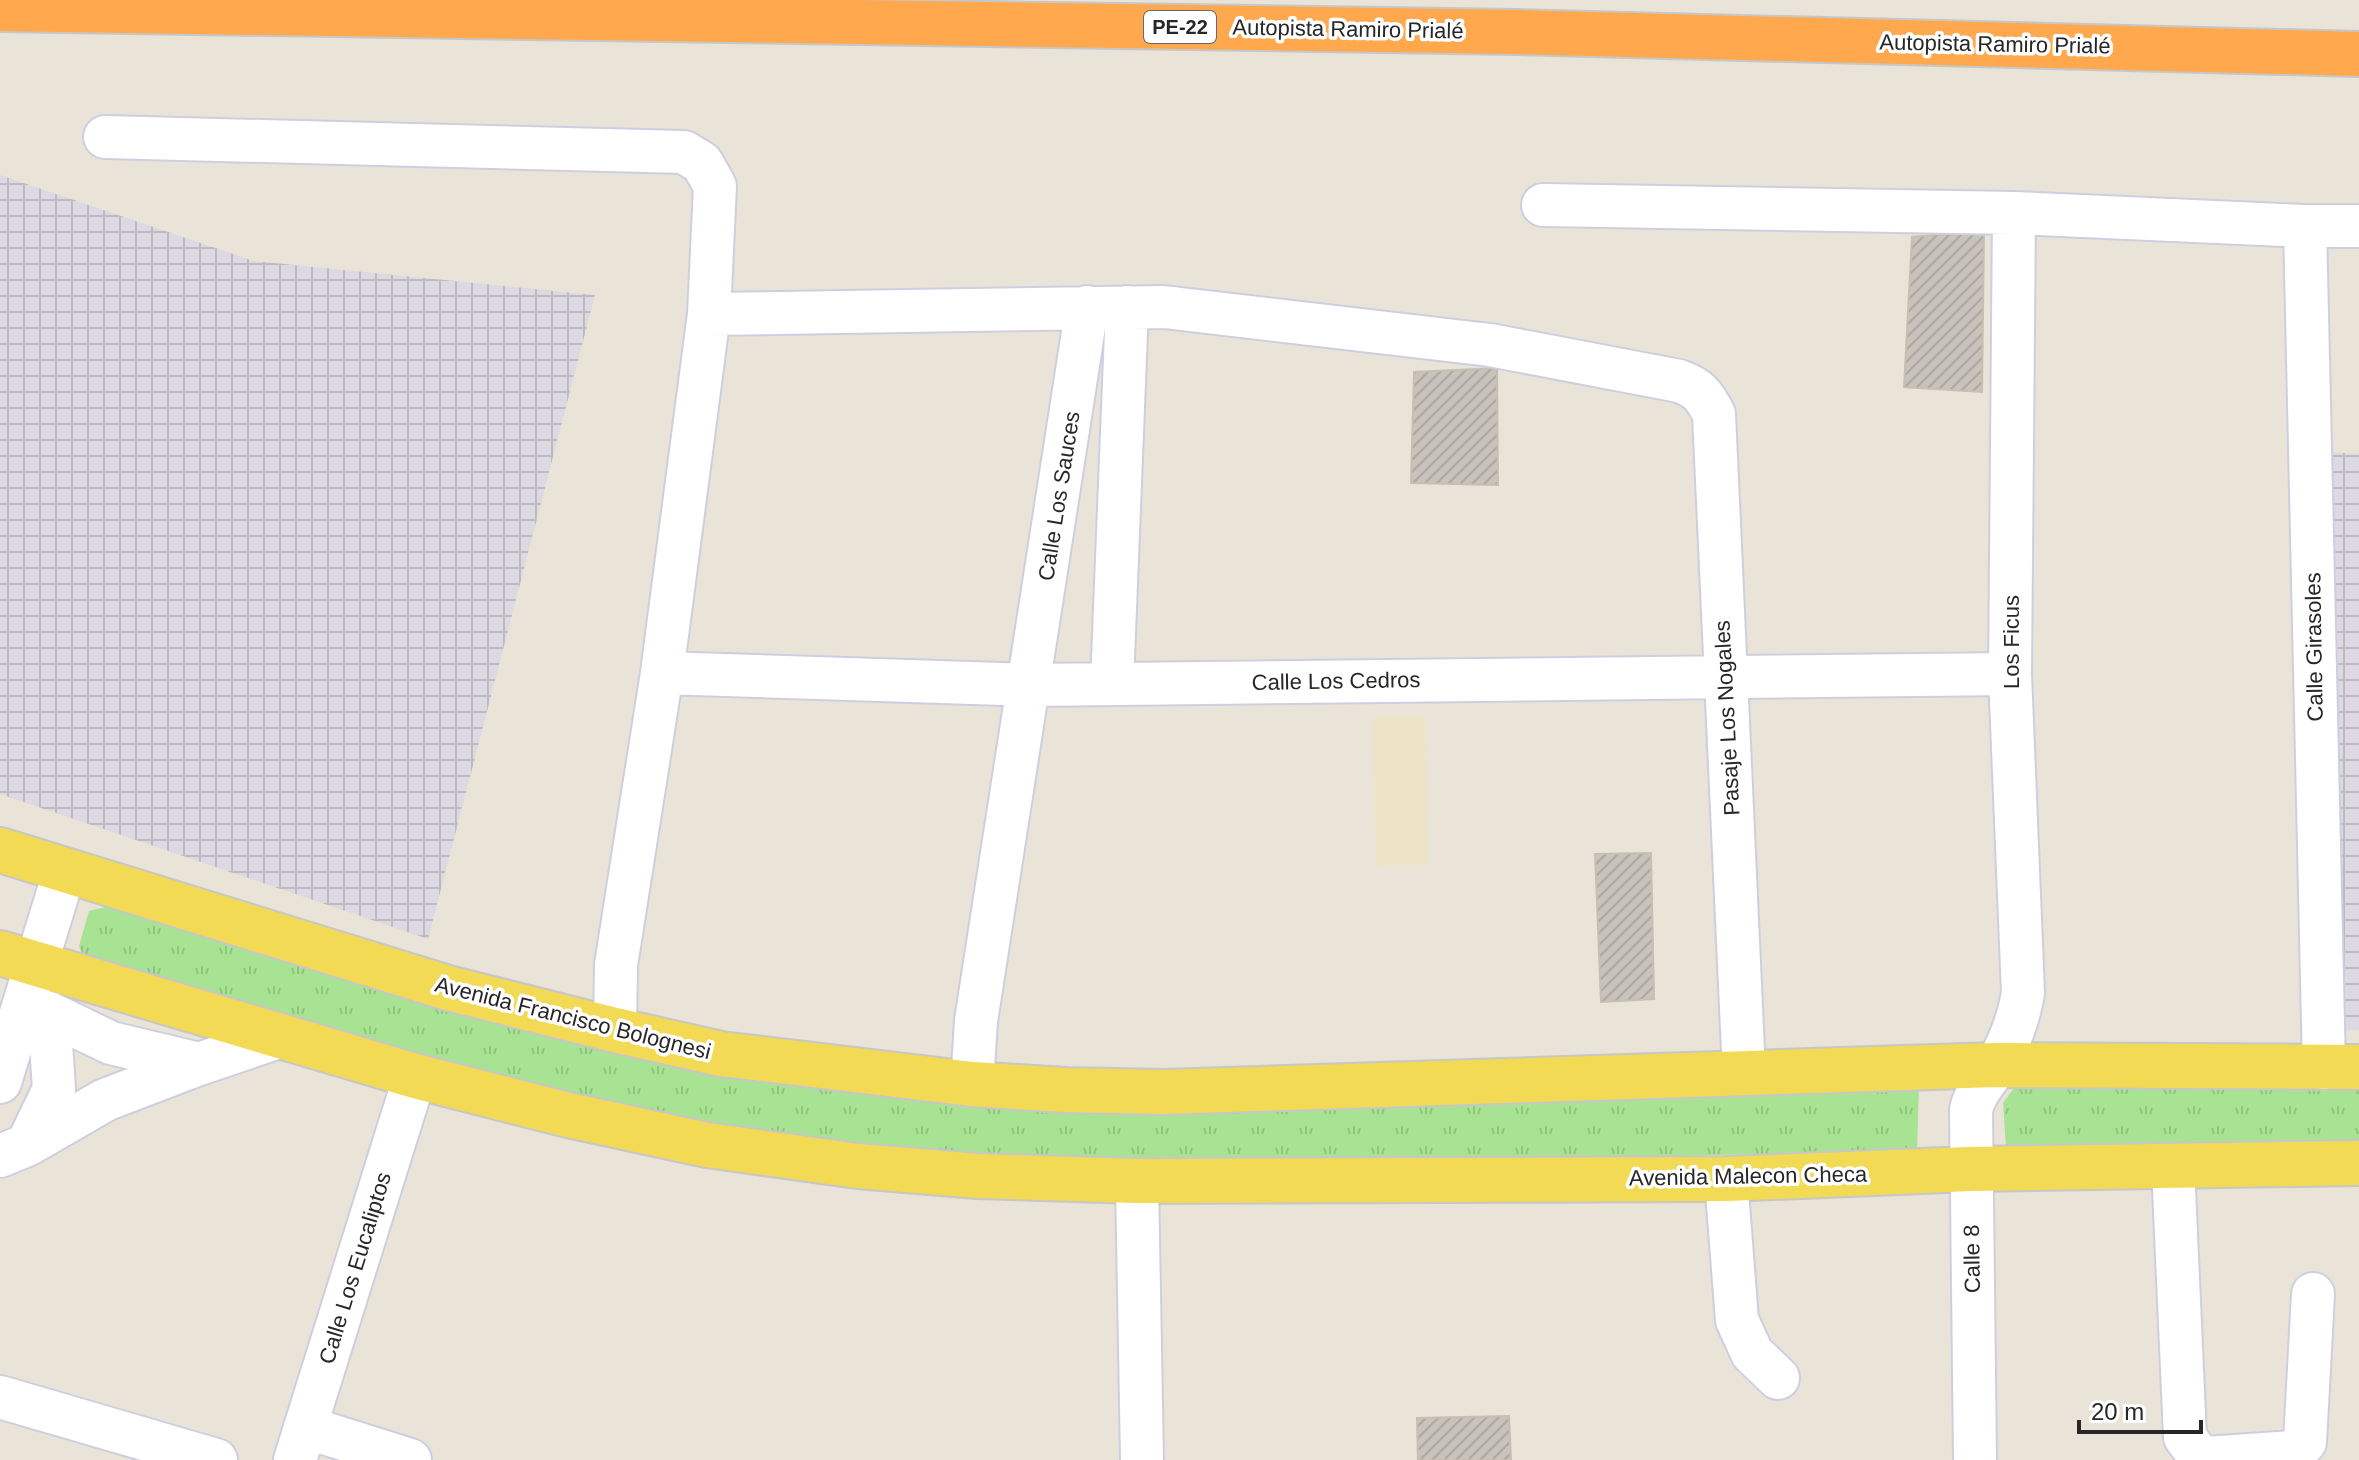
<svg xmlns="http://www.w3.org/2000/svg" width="2359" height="1460" font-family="Helvetica,sans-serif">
  <defs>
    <pattern id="industrial-grid" width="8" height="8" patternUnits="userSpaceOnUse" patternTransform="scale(2)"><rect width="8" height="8" fill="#dcd9e2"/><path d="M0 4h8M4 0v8" fill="none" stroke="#bdbac2"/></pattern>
    <pattern id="grass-tufts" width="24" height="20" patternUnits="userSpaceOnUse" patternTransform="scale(2)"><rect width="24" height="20" fill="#a7e392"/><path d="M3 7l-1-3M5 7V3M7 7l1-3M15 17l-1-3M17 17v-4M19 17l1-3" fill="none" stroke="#90c37e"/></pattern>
    <pattern id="building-hatch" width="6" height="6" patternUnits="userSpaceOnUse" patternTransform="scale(2)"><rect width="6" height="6" fill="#c8c3bb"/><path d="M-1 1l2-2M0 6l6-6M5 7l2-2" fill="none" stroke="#aca8a1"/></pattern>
  </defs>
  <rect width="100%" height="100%" fill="#eae4d8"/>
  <!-- industrial -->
  <path fill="url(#industrial-grid)" d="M0 175 254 261 595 295 428 939 0 794Z
    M2322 452 2359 454V1030L2341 1031Z"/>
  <!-- education -->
  <path fill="#ede3c6" d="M1373 716H1425L1428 865 1376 866Z"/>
  <!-- grass -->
  <path fill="url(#grass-tufts)" d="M116 904 724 1069 1919 1087 1917 1150 1285 1166 1137 1167 796 1140 610 1107 87 965 79 946 89 911Z
    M2020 1080 2359 1083V1148H2006L2003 1103Z"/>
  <!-- building -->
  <path fill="url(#building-hatch)" stroke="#c5c0b2" stroke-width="2" d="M1984 230 1982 392 1904 387 1912 237Z
    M1497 368 1498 485 1411 483 1414 372Z
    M1651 853 1654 999 1601 1002 1595 854Z
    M1509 1416 1511 1460H1418L1417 1418Z"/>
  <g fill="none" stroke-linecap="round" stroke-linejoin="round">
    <defs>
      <path id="minor" d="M105 137 684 152 702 163 715 186 709 314 662 673 616 965 615 1030
        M1543 205 2014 213 2305 226H2359
        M2305 226 2324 1068
        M709 314 1164 307 1490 345 1679 381C1699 388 1704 395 1714 414L1744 1073
        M662 673 1030 685 2010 674
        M1112 684 1127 307
        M49 1013 111 1043 199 1064 282 1036
        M0 1082 65 870
        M972 1084 976 1021 1087 307
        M27 1145 105 1100 199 1064
        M0 1156 27 1145 54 1089 49 1013 28 1007
        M2173 1166 2185 1437 2196 1452 2206 1458 2291 1452 2299 1449 2305 1442 2313 1294
        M1726 1179 1737 1320 1752 1353 1778 1378
        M1137 1181 1142 1460
        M0 1397 216 1460
        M305 1427 410 1460
        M295 1460 415 1076
        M1975 1460 1971 1110C1975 1092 1986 1082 1996 1066 2009 1044 2019 1017 2023 993L2010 674 2014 213"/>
      <path id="major" d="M0 850 448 988 615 1030 721 1054 972 1084 1065 1090 1164 1092 1996 1065 2359 1067
        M0 953 415 1076 568 1115 707 1145 858 1166 977 1176 1137 1181 1726 1179 1970 1169 2359 1163"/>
      <path id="highway" d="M0 9 1515 32 2359 54"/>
    </defs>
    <!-- minor casing -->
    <use href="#minor" stroke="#cdcfe1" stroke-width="46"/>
    <!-- major casing -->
    <use href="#major" stroke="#c7c7c7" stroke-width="48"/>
    <!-- highway casing -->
    <use href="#highway" stroke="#c7c7c7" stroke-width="48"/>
    <!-- minor -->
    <use href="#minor" stroke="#fff" stroke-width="42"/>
    <!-- major -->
    <use href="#major" stroke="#f3da54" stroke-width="44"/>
    <!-- highway -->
    <use href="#highway" stroke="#ffa84e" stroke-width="44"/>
  </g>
  <g text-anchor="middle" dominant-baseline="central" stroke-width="7" stroke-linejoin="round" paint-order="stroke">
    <!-- shield labels -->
    <rect fill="#fff" stroke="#686868" stroke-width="2" x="1144" y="11" width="72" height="32" rx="6"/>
    <g font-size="20" font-weight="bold" fill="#272727">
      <text x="1180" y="27">PE-22</text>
    </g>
    <!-- street labels -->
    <g font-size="22" fill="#272727" stroke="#fff">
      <text transform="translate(1348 29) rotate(1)">Autopista Ramiro Prialé</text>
      <text transform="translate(1995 44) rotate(1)">Autopista Ramiro Prialé</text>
      <text transform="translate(1059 496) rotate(-81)">Calle Los Sauces</text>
      <text transform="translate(2011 642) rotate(-90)">Los Ficus</text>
      <text transform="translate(2314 647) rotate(-91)">Calle Girasoles</text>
      <text transform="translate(1336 681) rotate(-1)">Calle Los Cedros</text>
      <text transform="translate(1727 718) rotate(-93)">Pasaje Los Nogales</text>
      <text transform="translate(573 1018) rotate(14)">Avenida Francisco Bolognesi</text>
      <text transform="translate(1748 1176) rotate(-1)">Avenida Malecon Checa</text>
      <text transform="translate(1972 1259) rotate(-91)">Calle 8</text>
      <text transform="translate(355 1268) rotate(-73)">Calle Los Eucaliptos</text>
    </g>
  </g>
  <!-- scale -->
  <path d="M2079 1420v12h122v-12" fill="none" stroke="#272727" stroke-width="4"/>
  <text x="2091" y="1420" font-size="24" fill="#272727" stroke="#ffffff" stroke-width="6" paint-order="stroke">20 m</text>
</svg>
